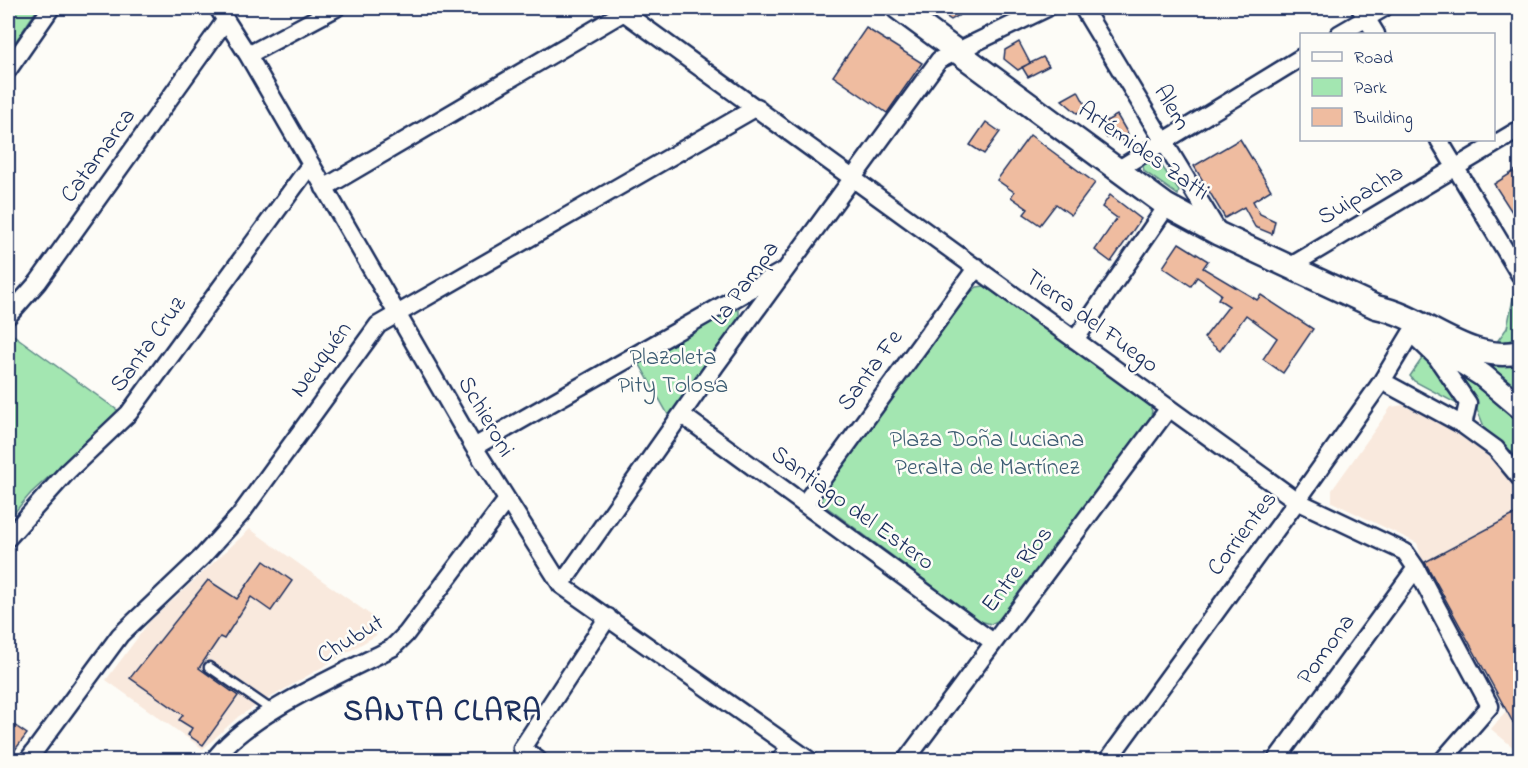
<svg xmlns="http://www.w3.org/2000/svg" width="1528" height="768" font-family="'Indie Flower',sans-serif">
  <rect width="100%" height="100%" fill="#fdfcf7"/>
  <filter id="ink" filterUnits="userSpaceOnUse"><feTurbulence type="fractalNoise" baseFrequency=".0167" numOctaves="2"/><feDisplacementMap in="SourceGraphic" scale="12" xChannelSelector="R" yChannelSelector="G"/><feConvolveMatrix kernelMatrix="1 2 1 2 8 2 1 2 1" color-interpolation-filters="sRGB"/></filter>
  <g filter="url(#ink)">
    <!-- built -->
    <path fill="#f9e9dd" d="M1403 405 1458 431 1492 456 1520 487V753L1491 729 1506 711 1423 563 1417 543 1332 502V490L1391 407Z
      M250 529 372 616 377 635 239 716 203 749 106 680 150 621Z"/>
    <!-- green -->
    <path fill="#a3e6b1" stroke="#5f8a88" stroke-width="1.5" d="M8 8H38L8 53Z
      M1155 156 1179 191 1178 195 1144 171 1142 162Z
      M984 286 1147 401 1152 411 1150 420 1003 618 991 624 980 621 828 508 821 499 825 488 971 292 977 287Z
      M1515 289 1518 294 1520 292V339L1496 343 1507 328Z
      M732 310H739V319L670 418 639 363Z
      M8 331 120 412 31 493 8 520Z
      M1423 357 1428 358 1463 403 1459 405 1414 381 1410 376Z
      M1520 361V400L1483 364Z
      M1451 365 1520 423V470L1485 429 1473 399Z"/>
    <!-- building -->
    <path fill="#efbca0" stroke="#1b2f5e" stroke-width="1.5" d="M932 8H972L951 20Z
      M866 28 922 63 887 113 833 76Z
      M1019 42 1030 63 1018 70 1004 59 1005 50Z
      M1043 57 1049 66 1028 77 1022 67Z
      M1078 91 1087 108 1077 113 1062 100Z
      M1117 115 1128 134 1122 140 1115 139 1113 135 1107 138 1099 125Z
      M986 122 1000 132 984 154 970 145Z
      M1030 135 1095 183 1071 215 1056 204 1040 225 1024 214 1028 209 1011 197 1014 192 997 180Z
      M1240 139 1271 190 1253 201 1260 214 1275 221 1272 234 1255 227 1244 207 1225 218 1194 166Z
      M1516 170 1521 177V226L1494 184Z
      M1110 195 1141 219 1111 262 1095 250 1117 218 1102 207Z
      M1179 243 1208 261 1203 268 1257 300 1261 295 1313 329 1283 373 1263 359 1277 338 1246 315 1220 351 1204 338 1229 306 1218 299 1221 294 1197 277 1191 286 1163 267Z
      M1521 511V737L1425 562Z
      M264 561 292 581 271 611 251 597 224 639 220 637 199 668 238 696 203 745 188 735 192 728 179 720 183 715 130 678 208 580 237 599Z
      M8 721 27 734 8 759Z"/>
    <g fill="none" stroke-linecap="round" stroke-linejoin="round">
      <defs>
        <path id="lane" d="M1516 250 1520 259
          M209 667 273 711"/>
        <path id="street" d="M218 8 248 55 474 447 561 585 809 760
          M618 8 1297 501 1405 552 1416 568 1490 706 1443 760
          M1083 8 1219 233
          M1360 8 1376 34
          M1339 34 1384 8
          M248 55 336 8
          M8 70 51 8
          M1439 140 1520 275
          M1117 170 1302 57
          M324 188 624 12
          M1289 267 1520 129
          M8 316 38 282 225 21
          M1075 340 1167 206
          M1382 381 1463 425 1496 449 1520 478
          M682 415 993 642
          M474 447 781 272
          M804 504 977 267
          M8 538 68 471 129 413 311 164
          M561 585 716 365 939 60 1047 8
          M28 760 120 635 202 557 240 515 378 325 757 107
          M214 760C247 714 340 675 392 648L406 634 506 501
          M538 760 522 748 608 617
          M780 760 790 747
          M906 760 1169 408
          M1108 760 1297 501 1382 381 1411 333 1437 358 1468 403 1463 425
          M1276 760 1416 568"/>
        <path id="secondary" d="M898 8 1167 206 1219 234 1376 307C1427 317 1466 364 1520 352
          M1440 348 1482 375 1520 407"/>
      </defs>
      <!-- lane casing -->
      <use href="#lane" stroke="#1b2f5e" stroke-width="13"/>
      <!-- street casing -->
      <use href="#street" stroke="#1b2f5e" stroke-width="21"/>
      <!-- secondary casing -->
      <use href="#secondary" stroke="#1b2f5e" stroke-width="27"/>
      <!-- lane -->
      <use href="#lane" stroke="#fdfcf7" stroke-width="8"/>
      <!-- street -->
      <use href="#street" stroke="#fdfcf7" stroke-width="16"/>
      <!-- secondary -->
      <use href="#secondary" stroke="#fdfcf7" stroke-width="22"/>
    </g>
  </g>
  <g text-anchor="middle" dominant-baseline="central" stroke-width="5" stroke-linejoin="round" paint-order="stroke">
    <!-- street labels -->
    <g font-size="24" fill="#1b2f5e" stroke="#fdfcf7">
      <text transform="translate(1171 108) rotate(59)">Alem</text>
      <text transform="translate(1143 152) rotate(35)">Artémides Zatti</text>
      <text transform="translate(99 156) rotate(-54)">Catamarca</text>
      <text transform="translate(1361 196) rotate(-31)">Suipacha</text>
      <text transform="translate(746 284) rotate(-54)">La Pampa</text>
      <text transform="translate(1091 322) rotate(36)">Tierra del Fuego</text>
      <text transform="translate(149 345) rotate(-54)">Santa Cruz</text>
      <text transform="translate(322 360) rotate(-54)">Neuquén</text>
      <text transform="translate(871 371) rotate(-54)">Santa Fe</text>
      <text transform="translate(485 417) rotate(60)">Schieroni</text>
      <text transform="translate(852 509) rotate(36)">Santiago del Estero</text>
      <text transform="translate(1243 534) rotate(-53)">Corrientes</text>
      <text transform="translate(1018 570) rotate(-53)">Entre Ríos</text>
      <text transform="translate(351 640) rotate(-31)">Chubut</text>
      <text transform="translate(1327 650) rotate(-54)">Pomona</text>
    </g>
    <!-- park labels -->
    <g font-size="24" fill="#3d5d73" stroke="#fdfcf7">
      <text x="673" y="358">Plazoleta<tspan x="673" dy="28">Pity Tolosa</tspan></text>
      <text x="987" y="440">Plaza Doña Luciana<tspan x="987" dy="28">Peralta de Martínez</tspan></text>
    </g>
    <!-- district labels -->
    <g font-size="30" font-weight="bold" letter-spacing="1.5" fill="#1b2f5e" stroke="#fdfcf7">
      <text x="443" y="713">SANTA CLARA</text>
    </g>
  </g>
  <!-- margin -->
  <rect width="1528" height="768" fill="none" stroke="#fdfcf7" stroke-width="30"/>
  <rect x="15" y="15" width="1498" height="738" fill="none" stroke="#1b2f5e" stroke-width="2" filter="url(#ink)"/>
  <!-- legend -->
  <rect x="1300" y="33" width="195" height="108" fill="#fdfcf7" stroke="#a3aaba" stroke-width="1.5"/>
  <rect x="1312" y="52" width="30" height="9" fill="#fdfcf7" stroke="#a3aaba" stroke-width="1.5"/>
  <text x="1354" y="63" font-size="18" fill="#1b2f5e">Road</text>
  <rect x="1312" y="78" width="30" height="18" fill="#a3e6b1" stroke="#a3aaba" stroke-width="1.5"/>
  <text x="1354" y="93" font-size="18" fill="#1b2f5e">Park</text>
  <rect x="1312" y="108" width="30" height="18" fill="#efbca0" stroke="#a3aaba" stroke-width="1.5"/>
  <text x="1354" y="123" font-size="18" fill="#1b2f5e">Building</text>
</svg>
